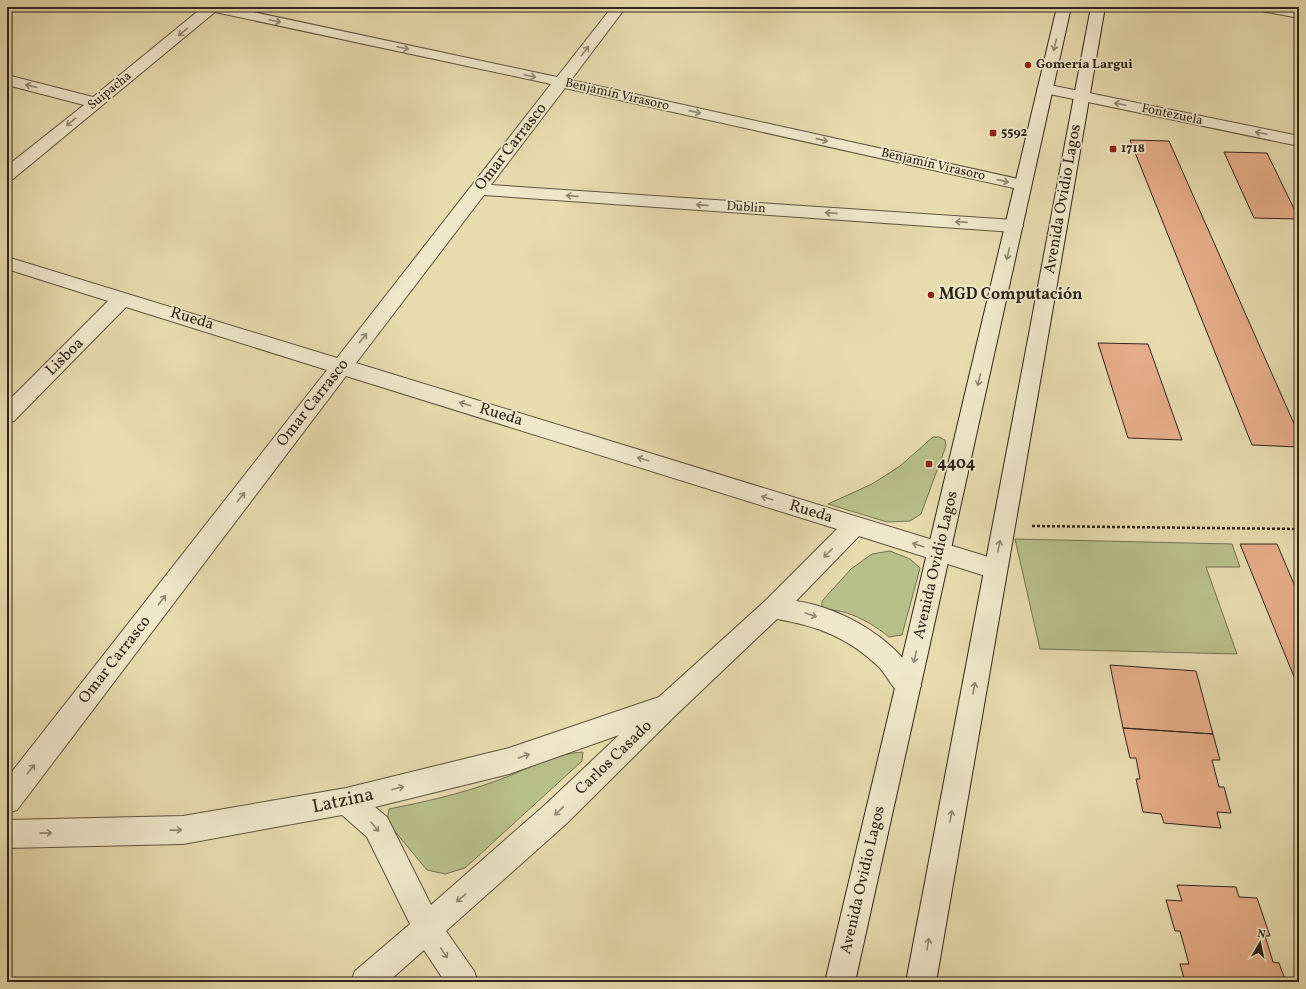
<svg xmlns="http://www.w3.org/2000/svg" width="1306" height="989" font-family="Vollkorn,serif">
  <rect width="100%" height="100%" fill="#e8dcaf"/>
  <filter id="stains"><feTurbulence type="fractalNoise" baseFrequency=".005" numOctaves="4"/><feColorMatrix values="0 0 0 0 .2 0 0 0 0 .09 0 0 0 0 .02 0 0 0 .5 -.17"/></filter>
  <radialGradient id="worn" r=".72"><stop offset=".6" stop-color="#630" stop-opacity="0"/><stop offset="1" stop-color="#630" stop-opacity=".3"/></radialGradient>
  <!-- green -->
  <path fill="#b8c08a" stroke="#747252" d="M933 437H939L945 440 946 446 921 514 910 521 887 522 828 504 872 484 900 466Z
    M1015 539 1232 544 1240 567H1206L1237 654 1040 649Z
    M890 551 910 559 920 568 902 635 889 637C877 627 862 618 847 613 839 610 830 611 822 607V601L851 569 872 554Z
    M583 752 582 761 465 868 445 874 427 870 387 822 389 809C424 802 460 794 493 782 523 772 551 754 583 752Z"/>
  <!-- building -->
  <path fill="#e5ad89" stroke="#30251b" d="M1130 140 1169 141 1299 435V447L1252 445Z
    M1224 152 1267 153 1299 219 1254 218Z
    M1098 343 1148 344 1182 440 1128 438Z
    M1240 544H1277L1299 596V689Z
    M1110 665 1196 671 1213 734 1123 728Z
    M1123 728 1213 734 1220 760H1212L1219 787H1224L1231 813 1217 812 1221 828 1164 823 1161 814 1143 812 1136 779H1140L1136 758H1130Z
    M1177 885 1236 887 1239 897 1257 898 1270 936H1265L1273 962 1279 963 1286 982H1185L1180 964H1189L1180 931H1175L1166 900 1182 901Z"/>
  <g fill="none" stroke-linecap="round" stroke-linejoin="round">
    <defs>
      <path id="street" d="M203 7H230L557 77 612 7H626L571 80 1023 180 1029 181 1031 185 1029 189 1023 190 565 88 491 185 1014 220 1020 222 1023 226 1020 230 1014 232 484 195 356 363 995 559 1003 562 1007 569 1003 576 995 579 859 536 796 601C843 608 901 641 921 686L917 694 908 698C892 691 890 679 879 667 849 638 818 626 777 619L676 715 566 824 446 931 474 971 478 982H445L424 950 388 982H351L355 971 410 924 367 837 342 815 183 844 7 848V820L183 816 346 788 509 748 659 697 765 601 837 529 346 376 17 810 7 813V778L327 370 126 307 14 421 7 423V402L108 301 7 269V257L337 358 551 84 215 12 13 179 7 180V166L84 105 7 85V75L93 97ZM619 735 546 804 431 905 387 817 375 807 509 774Z
        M1254 7H1284L1299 10V18L1256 10Z
        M1045 84 1299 136V146L1040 92 1037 89 1040 86Z"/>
      <path id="secondary" d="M1057 7H1071L855 982H825Z
        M1091 7H1105L936 982H906Z"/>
    </defs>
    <!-- street casing -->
    <use href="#street" stroke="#5e5340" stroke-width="2"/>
    <!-- secondary casing -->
    <use href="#secondary" stroke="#30251b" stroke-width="2"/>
    <!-- path -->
    <path stroke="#30251b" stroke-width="2.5" stroke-dasharray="3 2" stroke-linecap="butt" d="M1032 526 1299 529"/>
    <!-- street -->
    <use href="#street" fill="#f0e8cb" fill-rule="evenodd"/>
    <!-- secondary -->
    <use href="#secondary" fill="#f0e8cb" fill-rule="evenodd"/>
  </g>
  <!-- one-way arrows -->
  <defs><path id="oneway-shaft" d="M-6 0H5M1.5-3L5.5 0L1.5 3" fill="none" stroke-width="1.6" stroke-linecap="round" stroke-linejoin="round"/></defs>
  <g stroke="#908673">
    <use href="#oneway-shaft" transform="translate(275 21) rotate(12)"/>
    <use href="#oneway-shaft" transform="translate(183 32) rotate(141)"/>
    <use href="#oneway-shaft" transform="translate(1055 45) rotate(104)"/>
    <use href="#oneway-shaft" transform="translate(403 48) rotate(12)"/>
    <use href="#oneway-shaft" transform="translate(585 51) rotate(-52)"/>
    <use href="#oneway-shaft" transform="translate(530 76) rotate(12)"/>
    <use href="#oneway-shaft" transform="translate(31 86) rotate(-166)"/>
    <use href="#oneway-shaft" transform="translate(1120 104) rotate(-168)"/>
    <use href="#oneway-shaft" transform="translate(695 112) rotate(13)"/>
    <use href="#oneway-shaft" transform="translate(71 122) rotate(141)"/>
    <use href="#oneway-shaft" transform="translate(1261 133) rotate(-168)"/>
    <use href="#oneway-shaft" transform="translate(822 140) rotate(13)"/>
    <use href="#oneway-shaft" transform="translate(1003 181) rotate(13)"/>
    <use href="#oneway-shaft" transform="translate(572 196) rotate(-176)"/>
    <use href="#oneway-shaft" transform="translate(702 205) rotate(-176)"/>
    <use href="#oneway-shaft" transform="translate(831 213) rotate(-176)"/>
    <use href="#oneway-shaft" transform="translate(961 222) rotate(-176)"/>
    <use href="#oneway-shaft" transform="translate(1008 254) rotate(103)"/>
    <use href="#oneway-shaft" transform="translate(363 338) rotate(-52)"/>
    <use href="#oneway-shaft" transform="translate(979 380) rotate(103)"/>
    <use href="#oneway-shaft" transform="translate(465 404) rotate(-163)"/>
    <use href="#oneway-shaft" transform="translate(643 459) rotate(-163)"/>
    <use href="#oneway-shaft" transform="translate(241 497) rotate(-52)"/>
    <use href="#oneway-shaft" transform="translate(767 498) rotate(-163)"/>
    <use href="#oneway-shaft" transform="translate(918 545) rotate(-163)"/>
    <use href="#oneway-shaft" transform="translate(999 546) rotate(-79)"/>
    <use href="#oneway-shaft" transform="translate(828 553) rotate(135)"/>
    <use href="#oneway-shaft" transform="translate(162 600) rotate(-52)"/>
    <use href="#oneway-shaft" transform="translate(811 615) rotate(19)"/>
    <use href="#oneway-shaft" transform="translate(915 657) rotate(103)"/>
    <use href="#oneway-shaft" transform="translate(974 688) rotate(-80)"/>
    <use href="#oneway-shaft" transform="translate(524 756) rotate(-19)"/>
    <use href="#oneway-shaft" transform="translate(31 769) rotate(-52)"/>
    <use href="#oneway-shaft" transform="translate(398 788) rotate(-14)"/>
    <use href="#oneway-shaft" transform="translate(559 811) rotate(136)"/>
    <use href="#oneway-shaft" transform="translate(951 816) rotate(-80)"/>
    <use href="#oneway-shaft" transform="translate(375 827) rotate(51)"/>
    <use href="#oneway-shaft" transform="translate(176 830) rotate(-1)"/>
    <use href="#oneway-shaft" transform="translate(46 833) rotate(-1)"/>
    <use href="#oneway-shaft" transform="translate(461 898) rotate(139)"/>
    <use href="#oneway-shaft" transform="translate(928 944) rotate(-80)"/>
    <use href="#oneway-shaft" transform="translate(444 953) rotate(56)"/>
  </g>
  <!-- markers -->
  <g fill="#8f2418" stroke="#f0e8cb" stroke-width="1.5">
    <circle cx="1028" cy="65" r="4"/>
    <rect x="989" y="129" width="8" height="8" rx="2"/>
    <rect x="1109" y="145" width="8" height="8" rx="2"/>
    <circle cx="931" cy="295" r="4"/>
    <rect x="925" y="460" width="8" height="8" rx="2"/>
  </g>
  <g text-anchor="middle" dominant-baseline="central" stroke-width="3.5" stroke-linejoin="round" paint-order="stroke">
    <!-- far-poi labels -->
    <g font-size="13" font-weight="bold" fill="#30251b" stroke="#f0e8cb" text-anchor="start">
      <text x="1036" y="65">Gomería Largui</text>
      <text x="1001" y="133">5592</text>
      <text x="1121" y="149">1718</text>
    </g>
    <!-- far-street labels -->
    <g font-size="13" fill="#30251b" stroke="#f0e8cb">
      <text transform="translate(110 91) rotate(-39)">Suipacha</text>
      <text transform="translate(617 95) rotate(13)">Benjamín Virasoro</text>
      <text transform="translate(1172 115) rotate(12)">Fontezuela</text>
      <text transform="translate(933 165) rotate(13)">Benjamín Virasoro</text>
      <text transform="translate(746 208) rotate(4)">Dublin</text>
    </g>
    <!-- street labels -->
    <g font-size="16" fill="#30251b" stroke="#f0e8cb">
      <text transform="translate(511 147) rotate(-52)">Omar Carrasco</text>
      <text transform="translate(1063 199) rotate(-80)">Avenida Ovidio Lagos</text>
      <text transform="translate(192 319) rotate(17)">Rueda</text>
      <text transform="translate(65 357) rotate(-45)">Lisboa</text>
      <text transform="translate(313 403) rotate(-52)">Omar Carrasco</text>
      <text transform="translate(501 415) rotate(17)">Rueda</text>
      <text transform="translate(811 512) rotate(17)">Rueda</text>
      <text transform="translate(936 565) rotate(-77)">Avenida Ovidio Lagos</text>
      <text transform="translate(115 660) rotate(-52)">Omar Carrasco</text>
      <text transform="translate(614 758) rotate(-44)">Carlos Casado</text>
      <text transform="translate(863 880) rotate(-77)">Avenida Ovidio Lagos</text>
    </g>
    <!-- poi labels -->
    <g font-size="16" font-weight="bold" fill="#30251b" stroke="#f0e8cb" text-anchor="start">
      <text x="939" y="295">MGD Computación</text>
      <text x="937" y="464">4404</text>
    </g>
    <!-- near-street labels -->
    <g font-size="19" fill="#30251b" stroke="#f0e8cb">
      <text transform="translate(343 801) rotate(-12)">Latzina</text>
    </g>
  </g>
  <!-- margin -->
  <rect width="1306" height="989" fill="none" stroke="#e8dcaf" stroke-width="24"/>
  <rect x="8" y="8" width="1290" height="973" fill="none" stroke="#30251b" stroke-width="2"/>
  <rect x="12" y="12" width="1282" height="965" fill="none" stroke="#30251b"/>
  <!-- north arrow -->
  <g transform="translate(1260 943) rotate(9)" stroke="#f0e8cb" stroke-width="3" paint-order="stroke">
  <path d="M0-3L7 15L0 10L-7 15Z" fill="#30251b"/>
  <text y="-6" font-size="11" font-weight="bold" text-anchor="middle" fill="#30251b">N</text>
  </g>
  <rect width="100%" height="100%" filter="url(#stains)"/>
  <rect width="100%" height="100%" fill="url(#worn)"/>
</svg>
